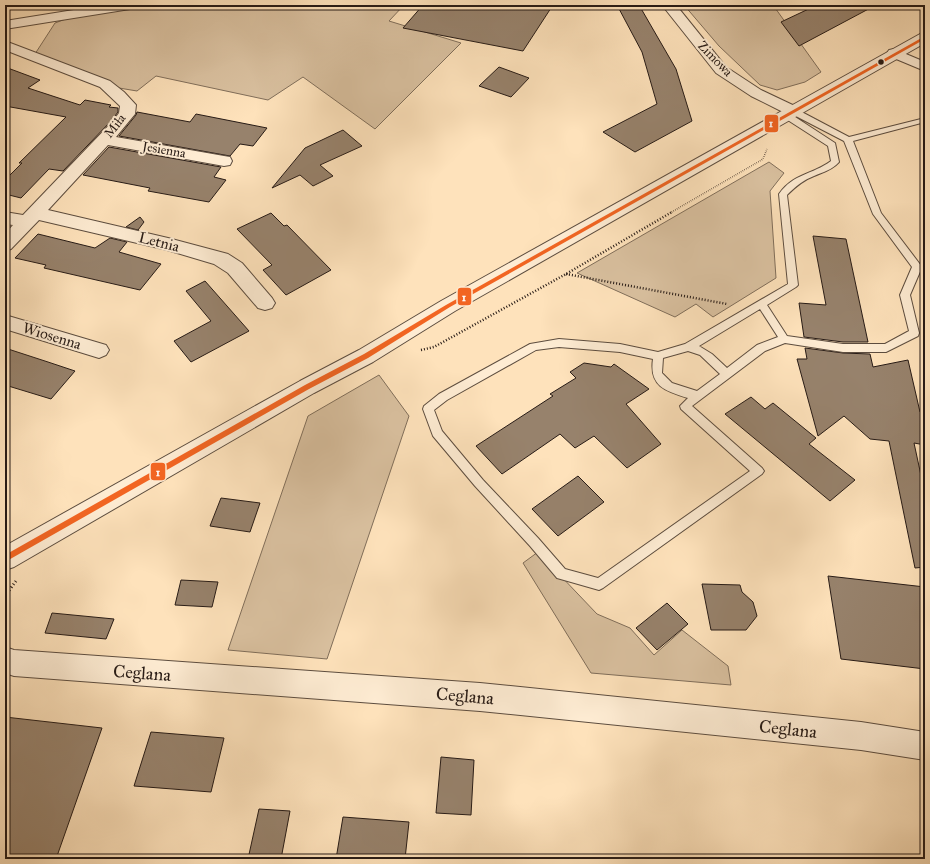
<svg xmlns="http://www.w3.org/2000/svg" width="930" height="864" font-family="'IM FELL Great Primer',serif">
  <rect width="100%" height="100%" fill="#fee2bb"/>
  <filter id="stains"><feTurbulence type="fractalNoise" baseFrequency=".005" numOctaves="4"/><feColorMatrix values="0 0 0 0 .2 0 0 0 0 .09 0 0 0 0 .02 0 0 0 .5 -.17"/></filter>
  <radialGradient id="worn" r=".72"><stop offset=".6" stop-color="#630" stop-opacity="0"/><stop offset="1" stop-color="#630" stop-opacity=".3"/></radialGradient>
  <!-- green -->
  <path fill="#d9c09f" stroke="#806e5a" d="M142 5H404L389 21 461 43 375 129 303 77 268 100 156 76 137 91 107 86 33 57 55 23 71 17Z
    M684 5H773L821 72 805 82 777 90 760 85 719 46Z
    M769 162 784 173 770 191 776 278 713 317 696 304 675 317 577 273Z
    M379 375 409 416 327 659 228 650 308 416Z
    M538 552 597 614 630 628 654 655 682 630 728 666 731 685 591 673 523 563Z"/>
  <!-- building -->
  <path fill="#97826c" stroke="#271b16" d="M423 5H534L551 8 523 51 403 28Z
    M617 5H639L676 69 692 121 635 152 603 132 657 104 642 52Z
    M817 5H876L799 46 781 22Z
    M5 67 40 80 28 88 80 105 85 100 111 105 109 107 118 108V112L112 120 63 171 49 169 21 198 5 194V180L22 163H19L66 117 5 106Z
    M499 67 529 78 511 97 479 86Z
    M137 112 190 122 196 114 267 128 253 146 240 144 230 156 119 136 136 115Z
    M343 130 362 146 320 165 333 176 313 186 300 175 272 188 305 148Z
    M109 147 221 167 214 177 226 180 209 202 148 191 150 188 83 175Z
    M271 213 284 226 287 225 331 270 286 295 263 270 272 265 237 229Z
    M140 217 144 222 138 230 126 227Z
    M38 234 95 248 110 238 127 242 119 252 161 264 140 290 44 268 46 265 15 258Z
    M813 236 846 239 868 342H843L804 337 799 303 826 305Z
    M205 281 249 331 191 362 174 341 211 321 186 291Z
    M5 348 48 362 75 371 51 399 5 385Z
    M805 348 843 353 870 354 873 367 908 360 920 412H925V445L914 443 925 494V567L915 568 889 441 870 439 844 416 818 436 797 359H807Z
    M584 363 611 367 614 364 649 389 626 404 661 444 627 468 594 436 575 448 560 434 502 474 476 446 553 396 550 394 576 378 570 372Z
    M751 397 765 409 773 403 816 438 809 444 855 480 830 501 725 414Z
    M578 476 604 502 558 536 532 509Z
    M221 498 260 503 250 532 210 526Z
    M828 576 925 587V669L841 659Z
    M181 580 218 582 212 607 175 605Z
    M702 584 740 585 742 592 753 602 757 616 746 630H711Z
    M667 603 688 624 657 650 636 628Z
    M52 613 114 619 106 639 45 633Z
    M5 717 102 728 56 859H5Z
    M151 732 224 738 211 792 134 786Z
    M441 757 474 760 471 815 436 813Z
    M259 809 290 811 281 859H248Z
    M343 817 409 822 405 859H336Z"/>
  <g fill="none" stroke-linecap="round" stroke-linejoin="round">
    <defs>
      <path id="service" d="M790 109H796L849 137 925 118V122L853 141 881 213 922 267 910 295 919 333 918 336 886 352H843L785 343 765 351 692 406 762 468 764 471 762 474 603 588 599 590 557 578 530 546 475 486 433 436 423 409 424 406 439 394 530 344 559 339 620 344 658 352 685 344 788 284 779 194C794 173 812 175 831 161L828 146 783 117V113H789L835 143 839 162C832 170 823 172 814 176 803 180 795 187 787 195L798 285 796 287 767 305 787 336 843 344H885L909 331 900 295 912 267 873 214 844 141 790 113ZM760 309 778 337 757 345 727 368 712 354 699 346ZM559 347 620 352 653 359C649 386 665 391 688 398L680 406 681 409 750 471 598 578 565 569 538 538 483 480 442 431 434 410 447 400 536 350ZM688 351 700 355 720 374 697 391 672 383 662 373 663 358Z"/>
      <path id="minor" d="M105 5H137L135 8 130 9 5 29V21Z
        M662 5H676L726 67 761 90 799 108 801 111 799 114 793 116 787 114 751 96 716 73Z
        M5 41 110 81 124 92 136 105 135 114 116 137 224 156 230 157 232 161 230 165 224 166 108 145 48 210 168 238 228 254 242 263 272 298 275 303 272 308 265 310 258 308 228 273 214 264 167 250 39 220 11 249 5 251V234L13 225 5 224V212L23 215 113 121 119 113 120 106 100 87 5 50Z
        M894 49 925 62V71L889 56 887 53 889 50Z
        M5 315 106 345 109 350 106 355 99 358 5 329Z
        M5 647 14 650 480 683 861 722 925 732V760L861 750 480 711 14 676 5 673Z"/>
      <path id="tertiary" d="M925 33V43L455 311 373 362 314 393 14 567 5 570V546L300 381 359 350 441 301 920 34Z"/>
    </defs>
    <!-- service casing -->
    <use href="#service" stroke="#5d4d3f" stroke-width="2"/>
    <!-- minor casing -->
    <use href="#minor" stroke="#5d4d3f" stroke-width="2"/>
    <!-- tertiary casing -->
    <use href="#tertiary" stroke="#5d4d3f" stroke-width="2"/>
    <!-- path-far2 -->
    <path stroke="#271b16" stroke-width="1.5" stroke-dasharray="0.5 1.5" stroke-linecap="butt" d="M670 213 763 159 767 149"/>
    <!-- path-far1 -->
    <path stroke="#271b16" stroke-width="2.5" stroke-dasharray="1 2" stroke-linecap="butt" d="M566 274 727 304
      M421 350 434 347 566 274 672 212"/>
    <!-- path -->
    <path stroke="#271b16" stroke-width="3" stroke-dasharray="1 2.5" stroke-linecap="butt" d="M5 596 16 581"/>
    <!-- service -->
    <use href="#service" fill="#feecd3" fill-rule="evenodd"/>
    <!-- minor -->
    <use href="#minor" fill="#feecd3" fill-rule="evenodd"/>
    <!-- tertiary -->
    <use href="#tertiary" fill="#feecd3" fill-rule="evenodd"/>
    <defs>
      <path id="bus-1" d="M925 36V39L450 307 368 358 309 389 5 562V555L305 385 364 354 446 305Z"/>
    </defs>
    <!-- bus-1 casing -->
    <use href="#bus-1" stroke="#feecd3" stroke-width="3"/>
    <!-- bus-1 -->
    <use href="#bus-1" fill="#f26522" fill-rule="evenodd"/>
  </g>
  <!-- markers -->
  <circle fill="#271b16" stroke="#feecd3" stroke-width="1.5" cx="881" cy="62" r="3.5"/>
  <g text-anchor="middle" dominant-baseline="central" stroke-width="4" stroke-linejoin="round" paint-order="stroke">
    <!-- far-street labels -->
    <g font-size="13" fill="#271b16" stroke="#feecd3">
      <text transform="translate(715 59) rotate(46)">Zimowa</text>
      <text transform="translate(115 126) rotate(-52)">Miła</text>
      <text transform="translate(164 150) rotate(10)">Jesienna</text>
    </g>
    <!-- street labels -->
    <g font-size="15" fill="#271b16" stroke="#feecd3">
      <text transform="translate(159 242) rotate(14)">Letnia</text>
      <text transform="translate(52 336) rotate(17)">Wiosenna</text>
    </g>
    <!-- near-street labels -->
    <g font-size="18" fill="#271b16" stroke="#feecd3">
      <text transform="translate(142 673) rotate(4)">Ceglana</text>
      <text transform="translate(465 696) rotate(5)">Ceglana</text>
      <text transform="translate(788 729) rotate(6)">Ceglana</text>
    </g>
  </g>
  <g stroke="#feecd3" stroke-width="1.5">
    <rect x="764" y="114" width="15" height="19" rx="4" fill="#f26522"/>
    <rect x="457" y="287" width="15" height="19" rx="4" fill="#f26522"/>
    <rect x="150" y="462" width="16" height="19" rx="4" fill="#f26522"/>
  </g>
  <g font-size="11" text-anchor="middle" font-weight="bold" fill="#fff">
    <text x="771" y="127">1</text>
    <text x="464" y="301">1</text>
    <text x="158" y="476">1</text>
  </g>
  <!-- margin -->
  <rect width="930" height="864" fill="none" stroke="#fee2bb" stroke-width="20"/>
  <rect x="6" y="6" width="918" height="852" fill="none" stroke="#271b16" stroke-width="2"/>
  <rect x="10" y="10" width="910" height="844" fill="none" stroke="#271b16"/>
  <rect width="100%" height="100%" filter="url(#stains)"/>
  <rect width="100%" height="100%" fill="url(#worn)"/>
</svg>
